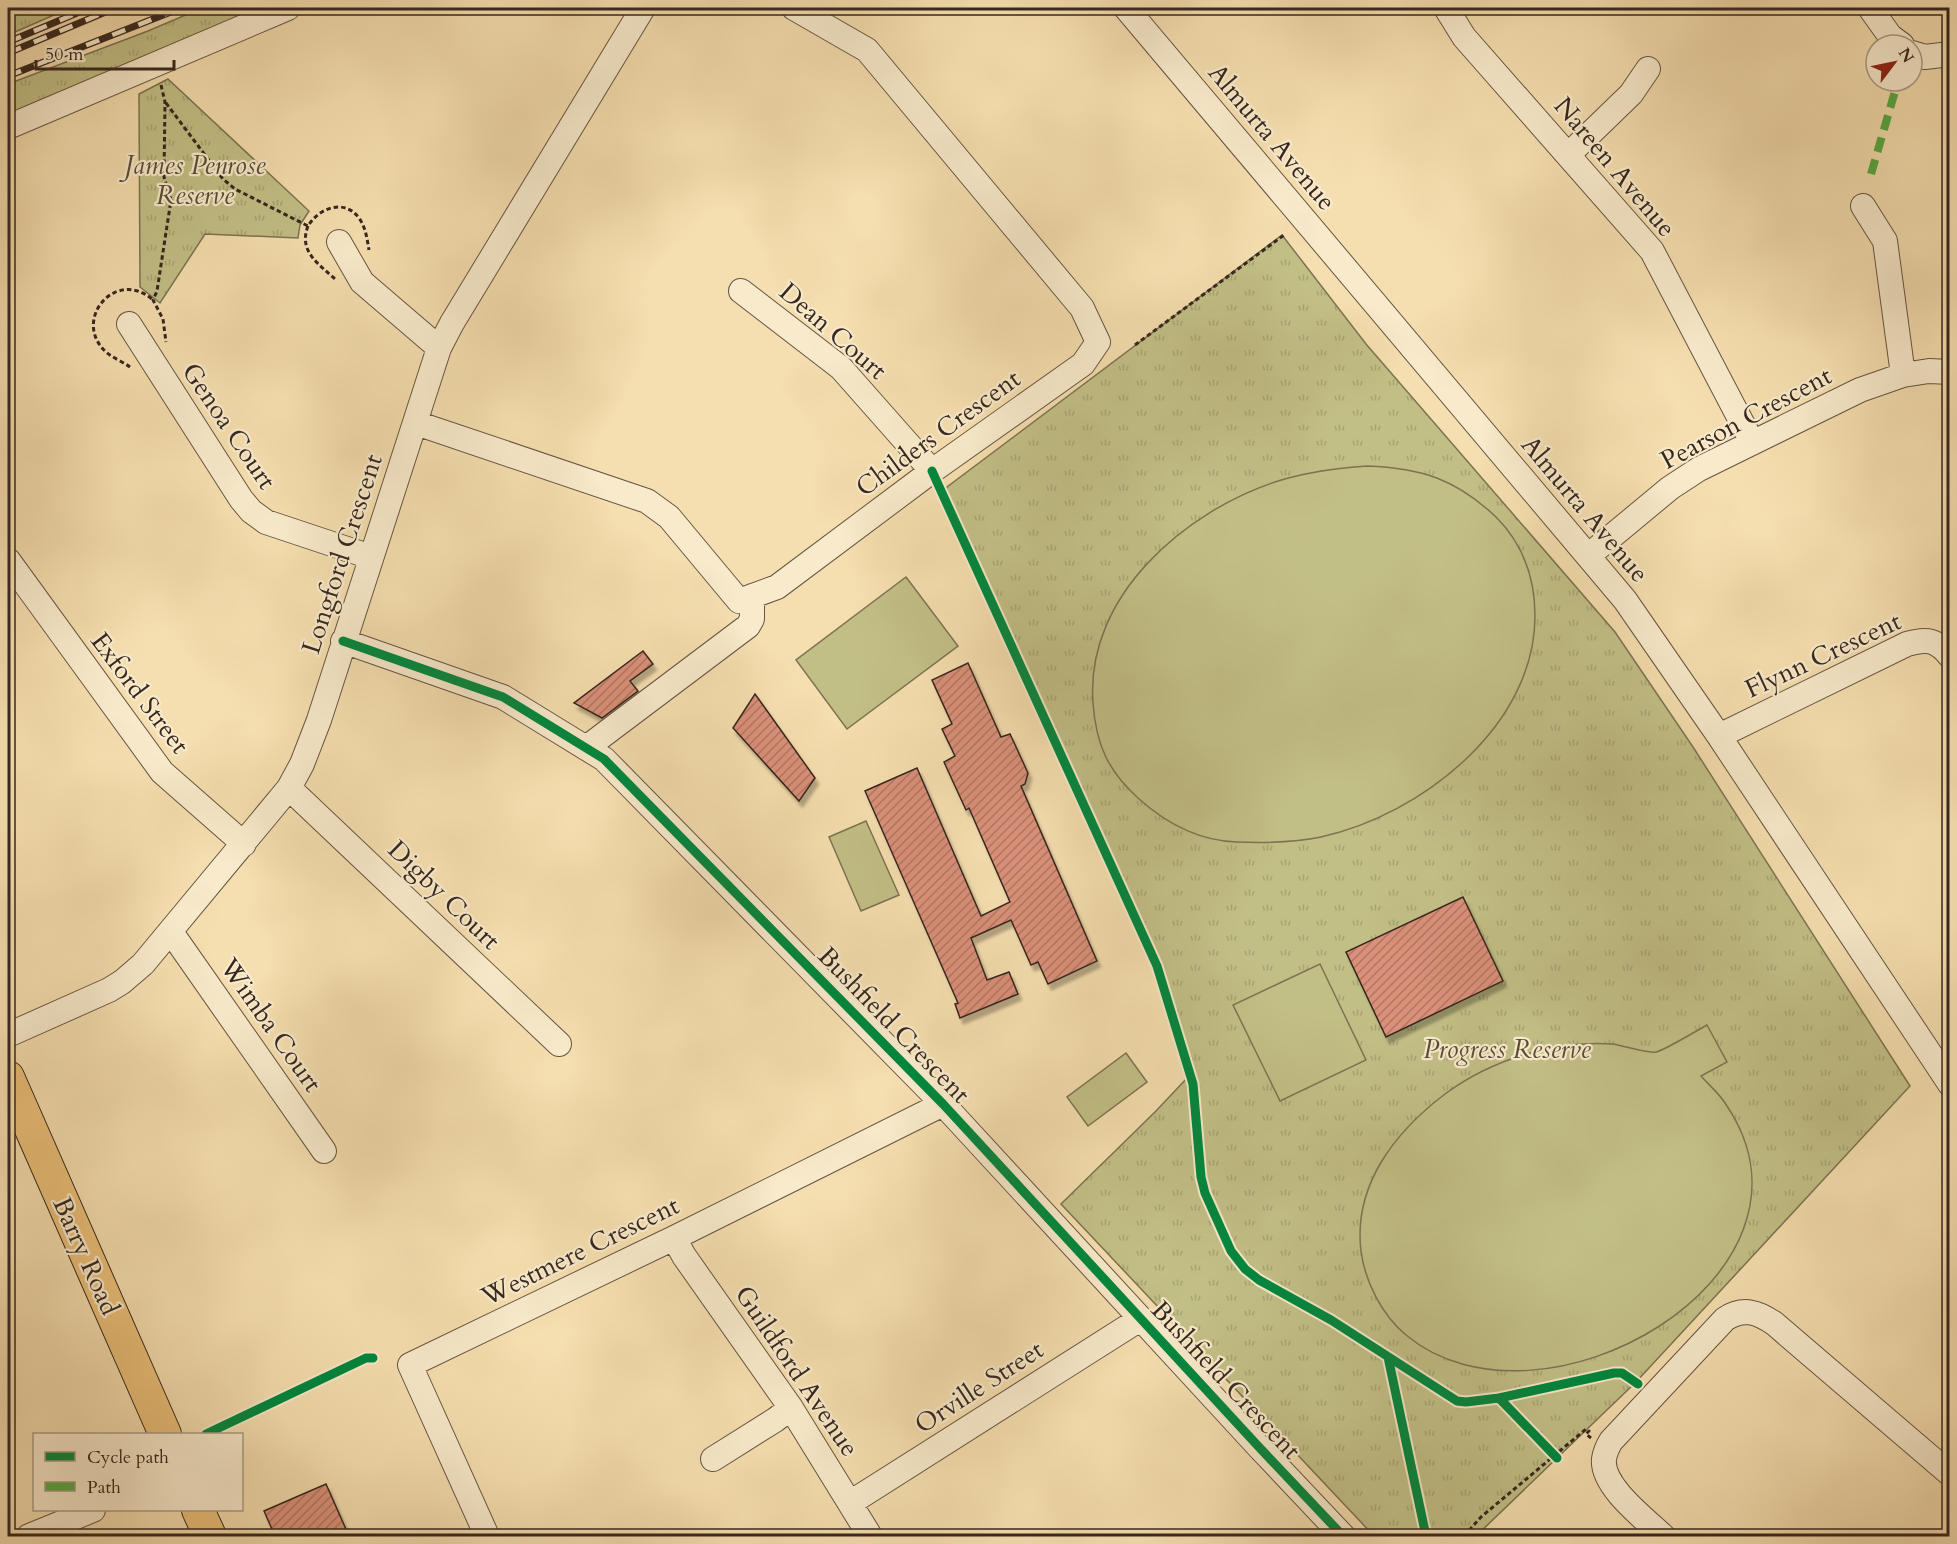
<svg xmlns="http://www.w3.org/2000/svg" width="1957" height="1544" font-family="Cardo,serif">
  <defs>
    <pattern id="grass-tufts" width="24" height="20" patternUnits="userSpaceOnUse" patternTransform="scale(1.5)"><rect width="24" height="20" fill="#c2bf86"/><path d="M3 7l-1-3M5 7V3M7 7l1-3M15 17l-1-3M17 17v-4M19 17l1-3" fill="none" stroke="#a7a473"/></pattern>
    <pattern id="building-hatch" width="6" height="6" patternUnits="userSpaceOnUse" patternTransform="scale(1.5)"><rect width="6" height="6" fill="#da9079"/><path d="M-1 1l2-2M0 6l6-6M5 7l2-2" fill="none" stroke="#b27663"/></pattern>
    <filter id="shadow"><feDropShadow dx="3.5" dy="6" stdDeviation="1.5" flood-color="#0004"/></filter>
  </defs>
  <rect width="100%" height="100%" fill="#f5deaf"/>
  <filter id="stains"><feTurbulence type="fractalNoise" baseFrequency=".00333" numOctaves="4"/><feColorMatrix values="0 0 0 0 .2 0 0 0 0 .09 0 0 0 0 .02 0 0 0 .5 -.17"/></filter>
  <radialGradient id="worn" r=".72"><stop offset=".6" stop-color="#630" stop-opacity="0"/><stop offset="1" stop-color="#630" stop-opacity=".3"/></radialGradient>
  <!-- grass -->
  <path fill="url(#grass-tufts)" stroke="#7c7352" stroke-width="1.5" d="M8 8H70L8 35Z
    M202 8H260L8 116V84L148 31Z
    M168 79 309 211 300 225 298 238 205 234 160 303 140 287 139 94Z
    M1282 235 1366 344 1615 632 1693 747 1910 1086 1636 1382 1476 1536H1374L1061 1204 1155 1112 1188 1077 1157 975 939 493Z"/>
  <!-- pitch -->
  <path fill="#c2bf86" stroke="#7c7352" stroke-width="1.5" d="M1367 466C1421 468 1456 479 1496 517 1523 544 1535 578 1535 616 1535 726 1421 815 1321 837 1293 843 1266 843 1237 842 1200 841 1166 823 1139 799 1108 771 1096 745 1093 703 1085 596 1185 511 1278 481 1307 472 1337 468 1367 466Z
    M906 577 958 646 847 729 796 660Z
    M866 821 899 895 861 911 829 837Z
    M1320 964 1366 1060 1280 1101 1233 1005Z
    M1707 1025 1727 1062 1701 1076C1710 1086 1720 1094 1727 1106 1840 1276 1540 1447 1406 1335 1382 1315 1365 1282 1361 1251 1353 1185 1395 1132 1445 1094 1491 1060 1554 1040 1612 1044 1622 1045 1648 1054 1656 1052 1665 1050 1696 1031 1707 1025Z
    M1126 1053 1147 1082 1088 1126 1067 1097Z"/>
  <!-- building -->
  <path fill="url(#building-hatch)" stroke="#36271f" stroke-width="1.5" filter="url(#shadow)" d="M643 651 653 664 630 681 638 691 602 718 574 703Z
    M968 663 1001 737 1010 734 1028 773 1025 784 1021 786 1097 961 1048 984 1038 962 1031 965 1011 920 971 938 987 980 1009 972 1018 994 960 1018 955 1004 958 1003 865 791 917 768 981 916 1010 902 969 808 966 810 944 762 955 756 942 729 952 724 932 680Z
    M755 694 815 778 799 801 733 728Z
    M1463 897 1503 981 1386 1037 1346 952Z
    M326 1484 349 1536H275L264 1511Z"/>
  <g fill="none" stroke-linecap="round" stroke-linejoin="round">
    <defs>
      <path id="minor" d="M1126 8 1625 600 1719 736 1950 1084
        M1446 8 1464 37 1652 251 1752 442
        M1870 8 1890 36 1902 45
        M1912 53 1925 57 1950 54
        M8 127 288 8
        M1568 155 1631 94 1648 69
        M1863 206 1885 241 1903 375
        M339 242 362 282 439 348
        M741 291 841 368 932 471
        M129 324 241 499 251 511 266 522 371 557
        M416 423 647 501 669 517 739 601 777 587 932 471 1083 364 1098 342 1082 308 867 50 794 8
        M1588 556 1670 488 1699 469 1860 390 1903 375 1929 371 1950 372
        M8 560 162 772 244 844
        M343 641 503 697 604 759 943 1104 1258 1446 1343 1536
        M1719 736 1907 644C1927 638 1937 640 1950 656
        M586 748 748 626 752 619V596
        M289 788 559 1044
        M171 932 324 1151
        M8 1035 109 990 122 982 143 964 289 788 302 764 319 720 439 348 452 323 643 8
        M674 1238 684 1256 791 1408 870 1536
        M713 1459 775 1420 791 1408
        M850 1503 1140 1319
        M29 1536 93 1510
        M487 1536 410 1365 674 1238 943 1104
        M1663 1536C1645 1519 1601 1486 1604 1459 1605 1452 1608 1446 1611 1441L1725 1319C1743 1307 1758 1312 1775 1324L1950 1474"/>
      <path id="major" d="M8 1077 165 1434
        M198 1510 210 1536"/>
    </defs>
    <!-- minor casing -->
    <use href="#minor" stroke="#665543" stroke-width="26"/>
    <!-- major casing -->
    <use href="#major" stroke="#36271f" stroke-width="34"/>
    <!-- path -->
    <path stroke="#36271f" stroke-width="3" stroke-dasharray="4.5 3" stroke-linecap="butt" d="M161 85 165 102 164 177 171 200 157 291 153 300 163 319 166 342
      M166 103 223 179 235 189 308 226C319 208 344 198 359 218 366 228 367 239 369 250
      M308 226C298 252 319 264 336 280
      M1135 345 1284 235
      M130 367C123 362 113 358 106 352 71 320 116 267 153 300
      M1464 1536 1481 1517 1586 1429 1589 1431 1586 1434 1591 1438"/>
    <!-- minor -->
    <use href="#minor" stroke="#f8eacb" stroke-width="24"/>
    <!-- major -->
    <use href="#major" stroke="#eabf78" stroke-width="32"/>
    <defs>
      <path id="rail" d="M8 42 89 8
        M8 53 115 8
        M8 76 181 8"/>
    </defs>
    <!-- rail casing -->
    <use href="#rail" stroke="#36271f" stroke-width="7"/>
    <!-- rail -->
    <use href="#rail" stroke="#f8eacb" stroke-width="4.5" stroke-dasharray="14" stroke-linecap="butt"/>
    <!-- quiet -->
    <path stroke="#55aa43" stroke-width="8" stroke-dasharray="15 8" stroke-linecap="butt" d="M1871 174 1898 81"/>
    <defs>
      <path id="cycleway" d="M932 471 1157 966 1193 1084 1201 1177 1205 1193 1231 1251 1245 1269 1259 1280 1331 1320 1457 1401 1466 1402 1499 1398 1614 1373H1622L1638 1384
        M343 641 503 697 604 759 943 1104 1258 1446 1343 1536
        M1388 1357 1426 1536
        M1499 1398 1557 1458
        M206 1434 366 1358H373"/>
    </defs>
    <!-- cycleway casing -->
    <use href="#cycleway" stroke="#f8eacb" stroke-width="13"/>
    <!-- cycleway -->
    <use href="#cycleway" stroke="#00873e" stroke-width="9"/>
  </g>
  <g text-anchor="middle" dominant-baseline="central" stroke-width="4.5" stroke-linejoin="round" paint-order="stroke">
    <!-- street labels -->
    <g font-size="26" fill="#36271f" stroke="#f8eacb">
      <text transform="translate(1272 137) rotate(50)">Almurta Avenue</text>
      <text transform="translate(1615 167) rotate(50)">Nareen Avenue</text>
      <text transform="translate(833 331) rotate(41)">Dean Court</text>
      <text transform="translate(1746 418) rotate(-28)">Pearson Crescent</text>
      <text transform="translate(229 426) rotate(56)">Genoa Court</text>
      <text transform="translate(938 433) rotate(-36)">Childers Crescent</text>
      <text transform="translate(1585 509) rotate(50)">Almurta Avenue</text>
      <text transform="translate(342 554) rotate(-72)">Longford Crescent</text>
      <text transform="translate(1823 655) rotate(-25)">Flynn Crescent</text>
      <text transform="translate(140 693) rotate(53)">Exford Street</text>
      <text transform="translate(444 895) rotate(44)">Digby Court</text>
      <text transform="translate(271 1025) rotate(55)">Wimba Court</text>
      <text transform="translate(894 1025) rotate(46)">Bushfield Crescent</text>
      <text transform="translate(580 1251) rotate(-26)">Westmere Crescent</text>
      <text transform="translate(86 1256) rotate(66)">Barry Road</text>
      <text transform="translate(797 1371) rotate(56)">Guildford Avenue</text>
      <text transform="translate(1226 1380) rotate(47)">Bushfield Crescent</text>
      <text transform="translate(979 1387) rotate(-33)">Orville Street</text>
    </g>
    <!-- park labels -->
    <g font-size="26" font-style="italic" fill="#594d39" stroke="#f8eacb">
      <text x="195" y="165">James Penrose<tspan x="195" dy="30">Reserve</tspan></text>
      <text x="1507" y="1049">Progress Reserve</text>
    </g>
  </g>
  <!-- margin -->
  <rect width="1957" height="1544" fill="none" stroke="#f5deaf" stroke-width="30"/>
  <rect x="9" y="9" width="1939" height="1526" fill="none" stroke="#36271f" stroke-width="3"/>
  <rect x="15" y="15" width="1927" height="1514" fill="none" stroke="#36271f" stroke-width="1.5"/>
  <!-- legend -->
  <rect x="33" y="1433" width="210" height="78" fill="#f8eacb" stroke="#aa9c86" stroke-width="1.5"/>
  <rect x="45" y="1452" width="30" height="9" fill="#00873e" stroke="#aa9c86" stroke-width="1.5"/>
  <text x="87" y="1463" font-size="18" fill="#36271f">Cycle path</text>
  <rect x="45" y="1482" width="30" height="9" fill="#55aa43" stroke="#aa9c86" stroke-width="1.5"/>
  <text x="87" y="1493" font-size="18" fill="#36271f">Path</text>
  <!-- north arrow -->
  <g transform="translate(1894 63) rotate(58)"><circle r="28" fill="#f8eacb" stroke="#aa9c86" stroke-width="1.5"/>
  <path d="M0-4.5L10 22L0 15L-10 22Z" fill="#8f2418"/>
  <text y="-9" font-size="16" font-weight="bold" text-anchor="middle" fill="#36271f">N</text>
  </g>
  <!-- scale -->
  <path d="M36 60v9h138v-9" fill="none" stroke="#36271f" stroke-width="3"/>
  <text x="45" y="60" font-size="18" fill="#36271f" stroke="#f8eacb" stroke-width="4.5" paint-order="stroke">50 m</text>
  <rect width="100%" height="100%" filter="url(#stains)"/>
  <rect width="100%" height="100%" fill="url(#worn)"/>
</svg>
